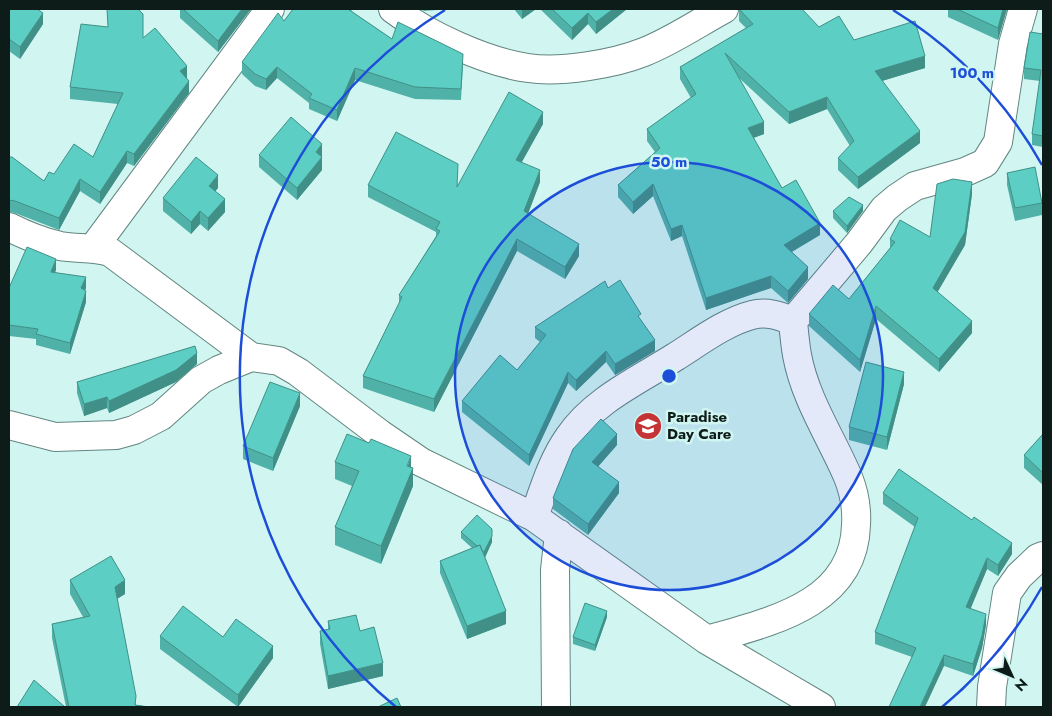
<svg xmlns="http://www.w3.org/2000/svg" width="1052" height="716" font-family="Jost,sans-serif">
  <rect width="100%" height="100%" fill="#d1f6f1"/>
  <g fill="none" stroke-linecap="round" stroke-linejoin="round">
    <defs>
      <path id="minor" d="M393 9C427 35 486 62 528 68 560 73 614 64 644 52 672 41 698 23 724 9
        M9 227C25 235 42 242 60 246 77 249 93 247 110 252L251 357
        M94 247 270 9
        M9 425 55 437 116 435 134 430 161 416 201 380 219 370 251 357 279 361 298 372 380 434 421 462 534 517 707 640 821 707
        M534 517C544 489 552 461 569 437 594 400 639 380 675 357 699 342 725 322 752 315 767 311 780 316 793 321
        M707 640C769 622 854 605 856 525 857 510 854 492 848 477 831 437 805 399 797 355 795 344 794 332 793 321L859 243 884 209 897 198 915 186 965 172 985 163 998 142 1013 44 1023 9
        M556 707 555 570 559 534
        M991 707 992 687 1007 593 1019 576 1038 558 1043 556"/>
    </defs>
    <!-- minor casing -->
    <use href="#minor" stroke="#638681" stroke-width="30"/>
    <!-- minor -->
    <use href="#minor" stroke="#fff" stroke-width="28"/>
  </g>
  <!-- wall -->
  <path fill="#50b1a8" d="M9 9 43 24 20 59 9 51Z
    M180 9H251L218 52 180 18Z
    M293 9H353L351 11 392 39 463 65 461 100 415 99 355 80 337 121 309 109V103L277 78 266 90 255 86 242 74V62L284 21Z
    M421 9H450L424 11Z
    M514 9H536L522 19Z
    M540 9H627L596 34 588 24 572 40Z
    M739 9 819 27 854 40 925 68 882 81 920 143 858 189 838 170V158L850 146 827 109 789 124 739 78 764 134 753 138 782 188 820 235 792 252 808 279 788 303 771 288 706 310 682 236 671 241 653 196 633 214 618 197V185L655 152 647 141V129L691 98 680 79V67L746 28 739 21Z
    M948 9H1007L998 40 948 17Z
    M107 27 143 38 187 78 189 93 134 166 127 163 100 204 80 191 59 230 15 213 9 212V157L44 181 54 174 93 157 118 104 70 99V87Z
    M1043 34V147L1032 145V134L1040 81 1024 79V68Z
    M543 124 522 162 540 182 528 214 579 256 565 279 517 251 434 412 363 388V376L399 304V295L436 236V232L368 197V185H457Z
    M259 155 322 156V170L297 200 259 167Z
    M1007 173 1042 203V215L1015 221 1007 185Z
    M218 188 215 191 225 212 208 231 200 224 191 234 163 211V198Z
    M972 194 965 245 937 292 972 333 939 372 876 319 860 372 809 326V314L849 299 890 248V239L930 237Z
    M833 211H863L847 233 833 218Z
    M56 270 55 272 86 288 85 290 86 302 70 354 36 345V339L9 336V288Z
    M608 288 641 320 655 351 615 375 606 362 576 391 568 383 529 466 462 412V401L517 370 540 342 535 338V327Z
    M197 364 176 382 109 413 107 408 84 416 77 393V382Z
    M904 384 887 450 849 440V427Z
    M300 406 273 471 243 459V446Z
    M1043 434V485L1024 468V455Z
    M617 445 598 467 619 493 588 535 553 509V498Z
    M335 462 411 467 413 486 381 564 335 545V527L352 486 335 479Z
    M883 493 1012 554 998 576 987 569 971 608 986 625 982 648 973 676 944 666 912 657 875 644V632L915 527 883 504Z
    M461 532 492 542 485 558 506 624 467 639 440 573V561L472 548 461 538Z
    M70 580 125 594 117 599 136 705 149 707H66L52 638V624L83 617 70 594Z
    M607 617 595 651 573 644V637Z
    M328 621 360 631 383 676 328 689 320 644V631L328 629Z
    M160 636 223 637 273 658 238 707 160 649Z"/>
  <!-- shaded-wall -->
  <path fill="#419088" d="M242 9H251L218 52V41Z
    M522 9H536L522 19Z
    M613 9H627L596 34V22Z
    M1003 9H1007L998 40V28Z
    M43 13V24L20 59V47Z
    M588 13V24L572 40V28Z
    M925 56V68L875 83V71Z
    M187 66V78L180 83V71Z
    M277 67V78L266 90V79Z
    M355 68V80L337 121V110Z
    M189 81V93L134 166V154Z
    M827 97V109L789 124V112Z
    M543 112V124L516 172V160Z
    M764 122V134L748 140V128Z
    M920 131V143L858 189V177Z
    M322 144V156L316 164V152Z
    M127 151V163L100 204V192Z
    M322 157V170L297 200V188Z
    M540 170V182L524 224V211Z
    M218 175V188L209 199V186Z
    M80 179V191L59 230V218Z
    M972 182V194L965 245 933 300V288Z
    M653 184V196L633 214V202Z
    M225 199V212L208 231V218Z
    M863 205V211L847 233V226Z
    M200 211V224L191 234V222Z
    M820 223V235L784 256V245Z
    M682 225V236L671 241V229Z
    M517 239V251L434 412V399Z
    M579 244V256L565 279V267Z
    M56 259V270L51 282V272Z
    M808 267V279L788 303V291Z
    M771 276V288L706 310V298Z
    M86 277V288L81 299V288Z
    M86 291V302L70 354V343Z
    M876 306V319L860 372V360Z
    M972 321V333L939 372V359Z
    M655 340V351L615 375V364Z
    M606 351V362L576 391V380Z
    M197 353V364L176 382 109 413V401Z
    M568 372V383L529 466V455Z
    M904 372V384L887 450V437Z
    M300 393V406L273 471V458Z
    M107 397V408L84 416V404Z
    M617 434V445L592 473V462Z
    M411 456V473L413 468V486L381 564V546Z
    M619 482V493L588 535V524Z
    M492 536V542L484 559V552Z
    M1012 543V554L998 576V565Z
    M987 558V569L966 619V607Z
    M125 580V594L115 600V587Z
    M506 611V624L467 639V626Z
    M607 611V617L595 651V645Z
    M986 614V625L982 648 973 676V664Z
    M273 646V658L238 707V695Z
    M944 655V666L925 707H920Z
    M383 663V676L328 689V676Z"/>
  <!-- building -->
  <path fill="#5dcec3" stroke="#419088" d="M9 9H37L43 13 20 47 9 39Z
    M107 9H138L143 14V38L155 28 187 66 180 71 189 81 134 154 127 151 100 192 80 179 59 218 15 201 9 200V157H12L44 181 49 172 54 174 74 144 93 157 123 93 70 87 81 24 108 27Z
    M183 9H242L218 41Z
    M293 9H348L392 39 398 22 463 54 461 89 415 87 355 68 337 110 309 98 312 94 277 67 266 79 255 74 242 62 278 13 284 21Z
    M552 9H613L596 22 588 13 572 28Z
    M739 9H802L819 27 839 16 854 40 915 21 925 56 875 71 920 131 858 177 838 158 854 141 827 97 789 112 725 53 764 122 748 128 782 188 796 180 820 223 784 245 808 267 788 291 771 276 706 298 682 225 671 229 653 184 633 202 618 185 660 148 647 129 696 94 680 67 753 24Z
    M957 9H1003L998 28Z
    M1030 32 1043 34V136L1032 134 1041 70 1024 68Z
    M509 92 543 112 516 160 540 170 524 211 579 244 565 267 517 239 434 399 363 376 402 297 399 295 440 231 436 229 440 222 368 185 396 132 458 164 457 187Z
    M291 117 322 144 316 152 322 157 297 188 259 155Z
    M196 157 218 175 209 186 225 199 208 218 200 211 191 222 163 198Z
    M1035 167 1042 203 1015 208 1007 173Z
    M953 179 972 182 965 232 933 288 972 321 939 359 876 306 860 360 809 314 833 285 849 299 895 242 890 239 900 220 930 237 937 184Z
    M849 197 863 205 847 226 833 211Z
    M27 247 56 259 51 272 86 277 81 288 86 291 70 343 36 334 38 329 9 325V288Z
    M620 280 641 314 638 316 655 340 615 364 606 351 576 380 568 372 529 455 462 401 500 355 517 370 546 335 535 327 605 281 608 288Z
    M195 346 197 353 176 370 109 401 107 397 84 404 77 382Z
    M866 362 904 372 887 437 849 427Z
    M270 382 300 393 273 458 243 446Z
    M601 419 617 434 592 462 619 482 588 524 553 498 573 449Z
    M347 434 369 443 371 439 411 456 407 466 413 468 381 546 335 527 359 471 335 462Z
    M1043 434V473L1024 455Z
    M899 469 972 520 974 517 1012 543 998 565 987 558 966 607 986 614 982 636 973 664 944 655 920 707H889L916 648 875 632 918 518 883 493Z
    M477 515 492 529V536L484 552 482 551 480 545 477 546 461 532Z
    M480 545 506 611 467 626 440 561Z
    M111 556 125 580 115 587 136 696 135 705 149 707H69L52 624 90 616 70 580Z
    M585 603 607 611 595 645 573 637Z
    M183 606 223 637 236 619 273 646 238 695 160 636Z
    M356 615 360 631 374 627 383 663 328 676 320 631 330 629 328 621Z
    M34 680 65 707H17Z
    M397 698 401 707H378Z"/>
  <!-- distance rings -->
  <circle cx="669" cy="376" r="214" fill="#1d4ed8" fill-opacity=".12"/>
  <g fill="none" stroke="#1d4ed8" stroke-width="2.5">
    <circle cx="669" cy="376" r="214"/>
    <path d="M1042 587A429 429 0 0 1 942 707M396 707A429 429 0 0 1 445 10M893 10A429 429 0 0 1 1042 165"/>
  </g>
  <!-- icons -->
  <defs>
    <symbol id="school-disc" viewBox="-11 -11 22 22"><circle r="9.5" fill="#c43436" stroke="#d1f6f1"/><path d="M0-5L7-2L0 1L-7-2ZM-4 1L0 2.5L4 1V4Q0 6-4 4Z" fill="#fff"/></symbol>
  </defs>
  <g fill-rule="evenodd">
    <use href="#school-disc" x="632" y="410" width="32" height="32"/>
  </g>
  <g text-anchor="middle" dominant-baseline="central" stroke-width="5" stroke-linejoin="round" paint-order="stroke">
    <!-- poi labels -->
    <g font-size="15" font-weight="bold" fill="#0d1b19" stroke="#d1f6f1" text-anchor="start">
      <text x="667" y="417">Paradise<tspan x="667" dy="17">Day Care</tspan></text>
    </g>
  </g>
  <circle cx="669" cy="376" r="8" fill="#1d4ed8" stroke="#d1f6f1" stroke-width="2.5"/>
  <g font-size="15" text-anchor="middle" font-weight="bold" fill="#1d4ed8" stroke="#d1f6f1" stroke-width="5" stroke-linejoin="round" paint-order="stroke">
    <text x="972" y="78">100 m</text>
    <text x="669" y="167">50 m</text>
  </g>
  <!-- border -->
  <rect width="1052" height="716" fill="none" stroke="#0d1b19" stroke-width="20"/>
  <!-- north arrow -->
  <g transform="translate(1012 676) rotate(134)" stroke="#d1f6f1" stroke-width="4" paint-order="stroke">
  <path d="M0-4L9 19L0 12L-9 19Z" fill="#0d1b19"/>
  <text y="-8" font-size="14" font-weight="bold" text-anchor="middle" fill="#0d1b19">N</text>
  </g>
</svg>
